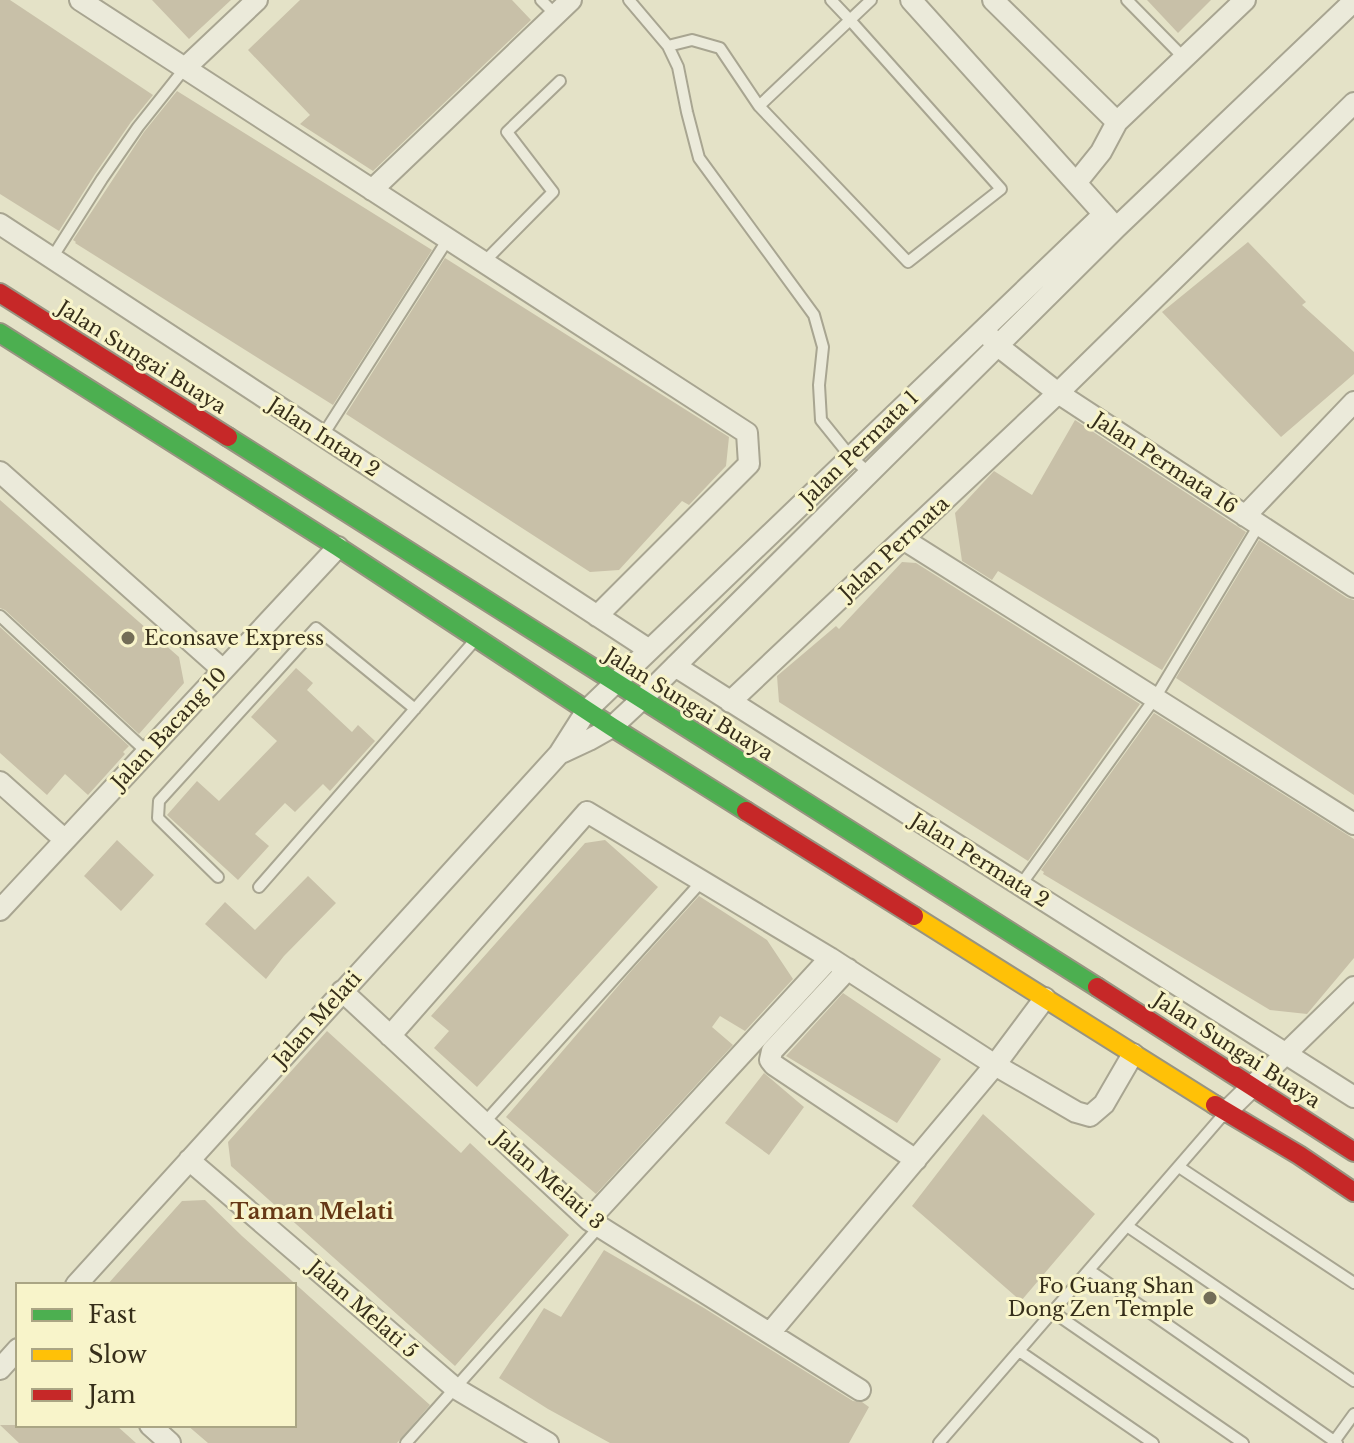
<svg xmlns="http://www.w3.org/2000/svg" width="1354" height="1443" font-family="'Libre Baskerville',serif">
  <rect width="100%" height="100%" fill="#e4e2c7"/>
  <!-- building -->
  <path fill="#c8c0a8" d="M0 0H10L153 95 131 122 95 174 59 231 0 194Z
    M152 0H231L189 39Z
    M300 0H512L531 20 373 171 300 124 310 115 248 50Z
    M1147 0H1211L1178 33Z
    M177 91 432 250 333 405 75 243 76 242 73 240 144 132Z
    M1248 242 1306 302 1302 305 1354 352V374L1281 437 1162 312Z
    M445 258 729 437 726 466 689 505 682 501 619 570 590 572 346 414Z
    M1075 420 1246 532 1162 670 998 571 992 580 962 561 955 513 994 471 1032 495Z
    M0 500 179 657 184 683 139 734 5 610 0 608Z
    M1259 540 1347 598 1354 600V795L1176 678Z
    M902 562 916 563 1140 704 1028 861 779 702 777 676 836 626 839 629Z
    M0 627 129 746 123 752 125 754 88 795 65 774 47 795 0 753Z
    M296 668 313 683 307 690 352 732 358 725 375 741 330 791 323 784 295 812 285 803 255 834 269 846 238 880 167 815 197 781 219 801 277 741 251 717Z
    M1154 713 1354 839V958L1307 1014 1270 1010 1043 874 1044 872 1041 870Z
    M117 840 154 875 121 911 84 876Z
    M605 840 658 887 477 1087 434 1048 449 1031 431 1016 585 843Z
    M308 876 336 903 284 956 266 979 205 924 225 902 255 930Z
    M699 896 767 940 793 979 745 1031 720 1016 712 1027 733 1045 596 1194 506 1117 631 971Z
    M843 993 941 1059 897 1123 786 1056Z
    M327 1031 461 1153 470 1143 569 1235 455 1366 231 1166 228 1142Z
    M764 1073 804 1107 769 1155 725 1123Z
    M983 1114 1095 1214 1021 1301 912 1206Z
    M205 1200 242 1236 430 1405 397 1443H208L187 1425H294V1285H107L182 1201Z
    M604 1250 704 1308 853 1401 862 1402 869 1407 849 1443H610L548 1409 499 1378 544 1308 561 1317Z
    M0 1425H116L136 1443H19Z"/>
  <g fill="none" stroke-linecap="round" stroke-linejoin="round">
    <defs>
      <path id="lane" d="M541 0 556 15
        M629 0 668 46 678 67 687 112 699 158 814 315 823 347 819 385 821 420 850 456 869 473
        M831 0 850 20 1001 189 908 262 759 106 871 0
        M1127 0 1184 58
        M668 46 692 40 720 48 759 106
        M52 258 102 179 138 127 185 68
        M484 262 553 192 507 132 560 81
        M323 435 448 239
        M0 616 147 752
        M218 877 158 818 159 801 316 628 415 709
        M1020 886 1155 698 1259 525
        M259 887 476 639
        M484 1123 702 881
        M1179 1167 1354 1283
        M1127 1226 1354 1381
        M1089 1270 1337 1443
        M1053 1312 1243 1443
        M1019 1351 1153 1443
        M406 1443 599 1227
        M939 1443 1223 1115
        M1333 1443 1354 1414"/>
      <path id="street" d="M80 0 747 433 749 464 597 616
        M911 0 1111 222
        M993 0 1117 122
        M185 68 257 0
        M1076 183 1101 152 1117 122 1245 0
        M372 190 571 0
        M0 224 648 649
        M989 336 998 346 1058 393 1354 587
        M0 472 223 670
        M1245 516 1354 402
        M903 539 1354 824
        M675 666 1354 1097
        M730 702 1058 393 1354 103
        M559 754 589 740 612 727 641 700 1116 228 1354 1
        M0 782 65 840
        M0 910 338 547
        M848 969 772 1051 770 1060 774 1065 916 1160
        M342 991 589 1220 860 1390
        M390 1036 587 812 830 958 995 1065 1076 1112 1090 1116 1104 1104 1133 1054
        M1226 1112 1354 987
        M189 1160 455 1388 548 1443
        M589 1220 830 958
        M76 1285 559 754 587 710 1104 214
        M770 1333 995 1065 1045 998
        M0 1369 18 1349
        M150 1425 170 1443"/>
      <path id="fast" d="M0 333 338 547 612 727 746 811
        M228 437 1097 987"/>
      <path id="slow" d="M914 916 1215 1105"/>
      <path id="jam" d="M0 293 228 437
        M746 811 914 916
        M1097 987 1354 1152
        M1215 1105 1299 1155 1354 1192"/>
    </defs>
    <!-- lane casing -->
    <use href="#lane" stroke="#a8a591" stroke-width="14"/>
    <!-- street casing -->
    <use href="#street" stroke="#a8a591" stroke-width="24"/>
    <!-- fast casing -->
    <use href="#fast" stroke="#989481" stroke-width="22"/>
    <!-- slow casing -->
    <use href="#slow" stroke="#989481" stroke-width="22"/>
    <!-- jam casing -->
    <use href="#jam" stroke="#989481" stroke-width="22"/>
    <!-- lane -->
    <use href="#lane" stroke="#ebeada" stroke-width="10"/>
    <!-- street -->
    <use href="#street" stroke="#ebeada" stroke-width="20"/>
    <!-- fast -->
    <use href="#fast" stroke="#4caf50" stroke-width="18"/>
    <!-- slow -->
    <use href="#slow" stroke="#ffc107" stroke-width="18"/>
    <!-- jam -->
    <use href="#jam" stroke="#c62828" stroke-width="18"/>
  </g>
  <!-- markers -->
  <g fill="#736d57" stroke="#f8f4ca" stroke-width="3">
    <circle cx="128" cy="638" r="8"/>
    <circle cx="1210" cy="1298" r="8"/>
  </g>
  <g text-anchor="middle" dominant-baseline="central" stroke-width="6" stroke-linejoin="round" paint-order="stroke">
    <!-- street labels -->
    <g font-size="20" fill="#362e1a" stroke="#f8f4ca">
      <text transform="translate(142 357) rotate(32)">Jalan Sungai Buaya</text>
      <text transform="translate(324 437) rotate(33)">Jalan Intan 2</text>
      <text transform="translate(859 448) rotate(-44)">Jalan Permata 1</text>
      <text transform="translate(1165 463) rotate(33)">Jalan Permata 16</text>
      <text transform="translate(894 548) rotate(-43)">Jalan Permata</text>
      <text transform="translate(689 704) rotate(32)">Jalan Sungai Buaya</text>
      <text transform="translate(169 728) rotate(-47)">Jalan Bacang 10</text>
      <text transform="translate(980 860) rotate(32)">Jalan Permata 2</text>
      <text transform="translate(317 1019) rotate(-48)">Jalan Melati</text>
      <text transform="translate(1237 1050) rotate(33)">Jalan Sungai Buaya</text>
      <text transform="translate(549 1180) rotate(41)">Jalan Melati 3</text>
      <text transform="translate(363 1309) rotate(41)">Jalan Melati 5</text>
    </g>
    <!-- poi labels -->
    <g font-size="20" fill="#362e1a" stroke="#f8f4ca" text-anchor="start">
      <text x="144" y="638">Econsave Express</text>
      <text x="1194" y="1286" text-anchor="end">Fo Guang Shan<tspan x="1194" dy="23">Dong Zen Temple</tspan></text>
    </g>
    <!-- neighbourhood labels -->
    <g font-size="22" font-weight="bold" fill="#663816" stroke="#f8f4ca">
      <text x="312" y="1211">Taman Melati</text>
    </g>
  </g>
  <!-- legend -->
  <rect x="16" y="1283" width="280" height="144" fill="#f8f4ca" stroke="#aaa584" stroke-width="2"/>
  <rect x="32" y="1309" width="40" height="12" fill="#4caf50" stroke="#aaa584" stroke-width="2"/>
  <text x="88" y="1323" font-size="24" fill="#362e1a">Fast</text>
  <rect x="32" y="1349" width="40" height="12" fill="#ffc107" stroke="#aaa584" stroke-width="2"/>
  <text x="88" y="1363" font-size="24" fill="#362e1a">Slow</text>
  <rect x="32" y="1389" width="40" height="12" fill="#c62828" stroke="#aaa584" stroke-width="2"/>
  <text x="88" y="1403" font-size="24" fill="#362e1a">Jam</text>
</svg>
